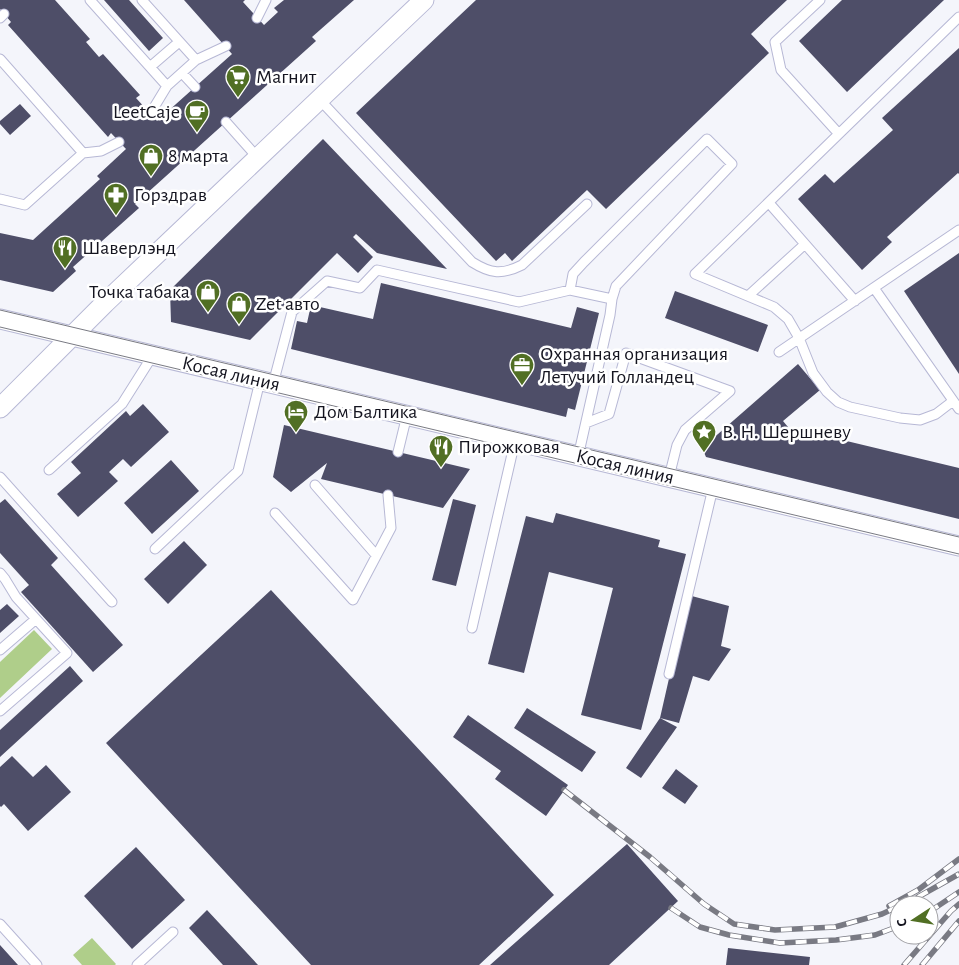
<svg xmlns="http://www.w3.org/2000/svg" width="959" height="965" font-family="'Alegreya Sans',sans-serif">
  <rect width="100%" height="100%" fill="#f4f5fb"/>
  <!-- green -->
  <path fill="#afce8a" d="M34 630 52 649 0 698V662Z
    M92 938 116 964 115 965H82L73 955Z"/>
  <!-- building -->
  <path fill="#4e4e68" d="M0 0H55L90 39 86 42 99 57 103 54 140 95 136 98 157 121 232 54 184 0H245L243 2 264 25 278 12 274 8 284 0H354L312 37 316 41 135 204 139 208 73 267 76 271 53 292 0 280V233L33 240 100 179 97 176 126 149 111 133 108 137 8 25 11 22 0 9Z
    M104 0H129L163 38 149 51Z
    M476 0H787L751 34 769 53 606 209 587 190 512 261 505 253 496 261 356 113Z
    M842 0H944L847 92 799 41Z
    M959 48V174L958 173 887 237 892 242 862 270 798 199 825 174 834 183 893 130 882 118Z
    M20 104 31 116 10 135 0 124V121Z
    M323 139 447 269 377 253 356 234 353 237 373 257 358 273 337 253 250 340 171 322 170 290Z
    M959 253V374L904 291Z
    M381 283 571 328 577 307 599 313 575 410 568 408 566 417 291 349 297 321 307 323 311 305 373 319Z
    M675 291 768 325 758 352 665 318Z
    M798 364 820 390 783 421 788 427V437L803 439 805 431 959 468V519L706 457 702 448Z
    M143 404 169 432 131 467 123 459 109 472 118 481 78 517 57 494 81 473 71 462 126 411 130 416Z
    M284 425 470 469 443 508 321 479 327 463 291 492 273 477Z
    M171 460 199 491 152 534 124 503Z
    M5 499 58 558 51 565 123 645 93 672 21 592 29 585 0 553V503Z
    M453 499 476 505 456 586 432 580Z
    M556 513 660 540 658 547 686 554 641 730 581 715 613 588 549 572 524 673 488 664 526 516 553 523Z
    M184 541 207 565 168 604 144 579Z
    M271 590 554 895 479 965H311L106 743Z
    M688 595 729 606 721 646 731 649 709 681 693 676 679 723 660 718Z
    M7 604 19 616 0 633V610Z
    M70 666 83 681 0 757V730Z
    M527 708 596 752 582 772 514 728Z
    M468 715 568 785 546 816 495 779 501 771 453 737Z
    M660 718 677 727 641 778 626 768Z
    M12 756 33 777 46 765 71 792 28 831 4 804 1 807 0 806V767Z
    M676 769 698 786 685 804 662 788Z
    M627 844 678 901 609 965H490Z
    M136 847 185 900 132 949 84 896Z
    M207 910 258 965H223L189 928Z
    M0 945 18 965H0Z
    M728 948 810 957 809 965H726Z"/>
  <g fill="none" stroke-linecap="round" stroke-linejoin="round">
    <defs>
      <path id="service" d="M90 0 167 86 196 60 142 0
        M820 0 775 42 781 70 839 134
        M0 18 4 14
        M257 18 266 0
        M0 59 83 153 25 205 0 199
        M196 60 226 46
        M150 67 179 42
        M182 73 195 87
        M320 100 472 262C491 274 502 275 522 265L587 204
        M150 114 167 86
        M226 122 258 158
        M83 153 101 151 119 142
        M769 203 855 301
        M874 288 959 409
        M570 290 573 274 584 262 707 139 732 164 616 286 612 299 610 315 578 457
        M748 296 805 244
        M779 352 959 230
        M273 384 292 312 327 281 360 288 377 270 519 302 570 290 612 299
        M953 401 936 414 920 420 900 418 850 407 838 402 827 392 813 373 799 338 788 319 774 307 695 274 959 17
        M586 423 609 414 626 353 730 391 685 430 677 445 669 477
        M398 452 407 415
        M49 470 122 404 153 355
        M0 477 112 602
        M315 485 376 555
        M275 513 353 600 391 528 388 495
        M155 549 238 471 260 381
        M0 573 5 579 16 597 67 653 0 711
        M472 628 515 441
        M0 650 36 619
        M669 674 713 488
        M0 924 37 965
        M137 965 173 932"/>
      <path id="minor" d="M0 319 959 546
        M0 408 105 303 424 0"/>
    </defs>
    <!-- service casing -->
    <use href="#service" stroke="#b7b8d5" stroke-width="11"/>
    <!-- minor casing -->
    <use href="#minor" stroke="#b7b8d5" stroke-width="21"/>
    <!-- service -->
    <use href="#service" stroke="#fff" stroke-width="9"/>
    <!-- minor -->
    <use href="#minor" stroke="#fff" stroke-width="19"/>
    <!-- tram -->
    <path stroke="#797a83" stroke-width="1" d="M0 310 959 537
      M0 327 959 554"/>
    <defs>
      <path id="rail" d="M564 790 650 857 704 904 734 924 775 930 835 927 882 914 899 906
        M918 897 959 874
        M889 906 918 890 959 859
        M671 908 700 927 729 935 780 943 836 940 875 935 899 926
        M929 912 959 892
        M904 965 951 911 959 904
        M922 965 959 921"/>
    </defs>
    <!-- rail casing -->
    <use href="#rail" stroke="#797a83" stroke-width="5.5"/>
    <!-- rail -->
    <use href="#rail" stroke="#fff" stroke-width="4" stroke-dasharray="11" stroke-linecap="butt"/>
  </g>
  <!-- icons -->
  <defs>
    <symbol id="supermarket-pin" viewBox="-11 -11 22 30"><path d="M0 17L-7.5 6A9.5 9.5 0 1 1 7.5 6Z" fill="#516f24" stroke="#fff"/><path d="M-6-5.5h2.5l.6 2H6L4.5 2H-2.5L-4.4-4H-6ZM-1.5 3.2a1.3 1.3 0 1 0 .1 0ZM3 3.2a1.3 1.3 0 1 0 .1 0Z" fill="#fff"/></symbol>
    <symbol id="cafe-pin" viewBox="-11 -11 22 30"><path d="M0 17L-7.5 6A9.5 9.5 0 1 1 7.5 6Z" fill="#516f24" stroke="#fff"/><path d="M-5.5-4.5H6V0H3Q3 3.5 0 3.5H-2.5Q-5.5 3.5-5.5 0ZM3-3.2v2h1.7v-2ZM-6 4.5H4V6H-6Z" fill="#fff"/></symbol>
    <symbol id="shop-pin" viewBox="-11 -11 22 30"><path d="M0 17L-7.5 6A9.5 9.5 0 1 1 7.5 6Z" fill="#516f24" stroke="#fff"/><path d="M-5-2.5h2.3a2.7 3.5 0 0 1 5.4 0H5L5.5 6h-11ZM-1.5-2.5h3a1.5 2.3 0 0 0-3 0Z" fill="#fff"/></symbol>
    <symbol id="pharmacy-pin" viewBox="-11 -11 22 30"><path d="M0 17L-7.5 6A9.5 9.5 0 1 1 7.5 6Z" fill="#516f24" stroke="#fff"/><path d="M-2-6h4v4h4v4h-4v4h-4v-4h-4v-4h4Z" fill="#fff"/></symbol>
    <symbol id="restaurant-pin" viewBox="-11 -11 22 30"><path d="M0 17L-7.5 6A9.5 9.5 0 1 1 7.5 6Z" fill="#516f24" stroke="#fff"/><path d="M-5-6h1v4h1v-4h1v4h1v-4h1v5L-1.5 .5V6h-2V.5L-5-1ZM5-6V6H3V1.5H1.5Q1.5-4 5-6Z" fill="#fff"/></symbol>
    <symbol id="office-pin" viewBox="-11 -11 22 30"><path d="M0 17L-7.5 6A9.5 9.5 0 1 1 7.5 6Z" fill="#516f24" stroke="#fff"/><path d="M-6-3h4V-5.5h4V-3h4V5H-6ZM-1-4.5V-3h2v-1.5ZM-6 0V1H6V0Z" fill="#fff"/></symbol>
    <symbol id="hotel-pin" viewBox="-11 -11 22 30"><path d="M0 17L-7.5 6A9.5 9.5 0 1 1 7.5 6Z" fill="#516f24" stroke="#fff"/><path d="M-6-4.5h1.5V1H6V5H4.5V3h-9V5H-6ZM-4 0a1.8 1.8 0 1 1 3.6 0ZM.5 0V-2.5h3Q6-2.5 6 0Z" fill="#fff"/></symbol>
    <symbol id="sight-pin" viewBox="-11 -11 22 30"><path d="M0 17L-7.5 6A9.5 9.5 0 1 1 7.5 6Z" fill="#516f24" stroke="#fff"/><path d="M0-6L1.8-2.2L6-1.7L2.9 1.2L3.7 5.4L0 3.3L-3.7 5.4L-2.9 1.2L-6-1.7L-1.8-2.2Z" fill="#fff"/></symbol>
  </defs>
  <g fill-rule="evenodd">
    <use href="#supermarket-pin" x="224" y="63" width="28" height="38"/>
    <use href="#cafe-pin" x="183" y="98" width="28" height="38"/>
    <use href="#shop-pin" x="137" y="142" width="28" height="38"/>
    <use href="#pharmacy-pin" x="102" y="181" width="28" height="38"/>
    <use href="#restaurant-pin" x="51" y="234" width="28" height="38"/>
    <use href="#shop-pin" x="194" y="278" width="28" height="38"/>
    <use href="#shop-pin" x="225" y="290" width="28" height="38"/>
    <use href="#office-pin" x="508" y="351" width="28" height="38"/>
    <use href="#hotel-pin" x="282" y="398" width="28" height="38"/>
    <use href="#sight-pin" x="690" y="418" width="28" height="38"/>
    <use href="#restaurant-pin" x="427" y="433" width="28" height="38"/>
  </g>
  <g text-anchor="middle" dominant-baseline="central" stroke-width="5" stroke-linejoin="round" paint-order="stroke">
    <!-- poi labels -->
    <g font-size="20" fill="#14141f" stroke="#fff" text-anchor="start">
      <text x="256" y="77">Магнит</text>
      <text x="180" y="112" text-anchor="end">LeetCaje</text>
      <text x="168" y="156">8 марта</text>
      <text x="134" y="195">Горздрав</text>
      <text x="82" y="248">Шаверлэнд</text>
      <text x="190" y="292" text-anchor="end">Точка табака</text>
      <text x="256" y="304">Zet авто</text>
      <text x="540" y="354">Охранная организация<tspan x="540" dy="23">Летучий Голландец</tspan></text>
      <text x="314" y="412">Дом Балтика</text>
      <text x="722" y="432">В. Н. Шершневу</text>
      <text x="458" y="447">Пирожковая</text>
    </g>
    <!-- street labels -->
    <g font-size="20" fill="#14141f" stroke="#fff">
      <text transform="translate(231 374) rotate(13)">Косая линия</text>
      <text transform="translate(625 467) rotate(13)">Косая линия</text>
    </g>
  </g>
  <!-- north arrow -->
  <g transform="translate(914 920) rotate(258)"><circle r="24" fill="#ffffff" stroke="#a1a1a5"/>
  <path d="M0-4L9 19L0 12L-9 19Z" fill="#516f24"/>
  <text y="-8" font-size="14" font-weight="bold" text-anchor="middle" fill="#14141f">С</text>
  </g>
</svg>
